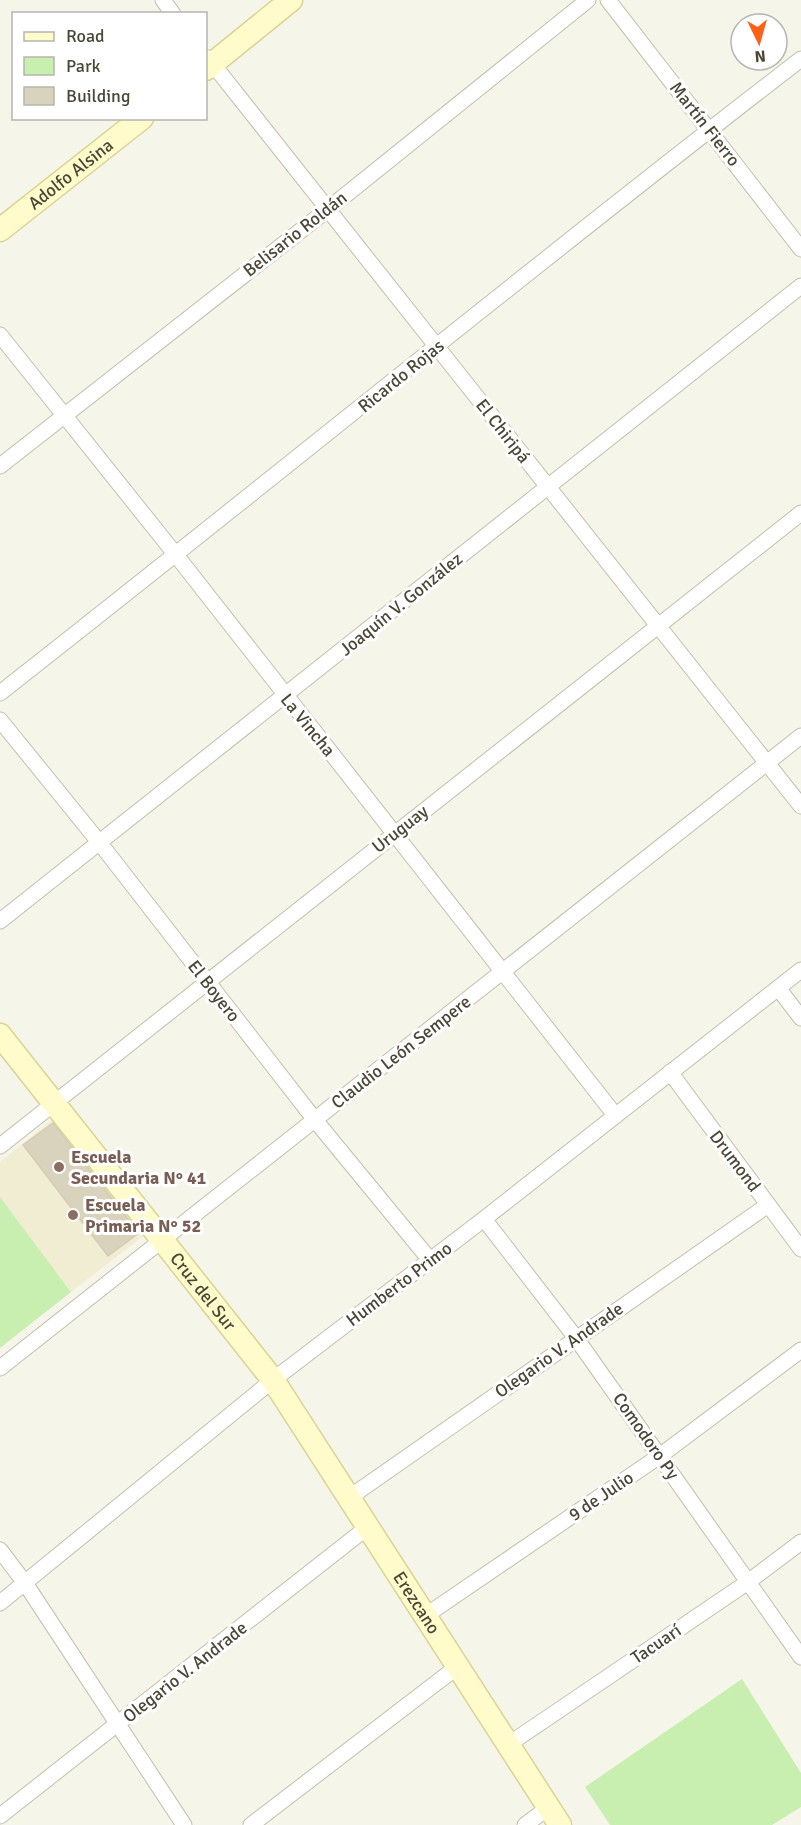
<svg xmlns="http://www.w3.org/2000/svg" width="801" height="1825" font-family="Signika,sans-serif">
  <rect width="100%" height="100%" fill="#f6f5ea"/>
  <!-- education -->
  <path fill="#f1edd3" d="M56 1117 146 1234 71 1292 0 1197V1162Z"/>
  <!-- green -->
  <path fill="#c8eeb0" d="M0 1197 71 1292 0 1348Z
    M742 1679 801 1773V1807L772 1825H610L585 1787Z"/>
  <!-- building -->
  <path fill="#d9d3be" stroke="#d5cdb1" stroke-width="1.5" d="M53 1123 139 1233 108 1256 23 1145Z"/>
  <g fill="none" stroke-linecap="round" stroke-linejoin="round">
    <defs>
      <path id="street" d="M163 0 173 14
        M608 0 801 249
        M208 58 801 806
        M0 335 176 555 615 1115
        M0 466 327 210 588 0
        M0 693C268 483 531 267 801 59
        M0 720 99 842 315 1120 430 1260
        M0 921 801 286
        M778 988 801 1018
        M670 1072 801 1249
        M0 1146 801 513
        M484 1219 576 1338 801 1657
        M0 1368 801 736
        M350 1497 768 1205
        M0 1550 25 1583 184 1825
        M0 1603 273 1380 484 1219 801 970
        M425 1616 661 1455 801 1350
        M509 1744 748 1582 801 1542
        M0 1816 369 1526
        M251 1825 457 1667
        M525 1825 549 1807"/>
      <g id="secondary">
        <path d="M206 69 291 0"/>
        <path id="s1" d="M0 230 142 118"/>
        <path id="s2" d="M0 1035 273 1380 560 1825"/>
      </g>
    </defs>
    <!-- street casing -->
    <use href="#street" stroke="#c3bfab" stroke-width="17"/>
    <!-- secondary casing -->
    <use href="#secondary" stroke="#dad396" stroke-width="25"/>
    <!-- street -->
    <use href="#street" stroke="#fff" stroke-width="15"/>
    <!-- secondary -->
    <use href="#secondary" stroke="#fffbcb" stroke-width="22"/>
  </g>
  <!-- markers -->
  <g fill="#8d6e63" stroke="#fff" stroke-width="2">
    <circle cx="59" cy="1167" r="6"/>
    <circle cx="73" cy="1215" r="6"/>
  </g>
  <g text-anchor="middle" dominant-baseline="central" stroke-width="6" stroke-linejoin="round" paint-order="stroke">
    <!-- street labels -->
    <g font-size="18" fill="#4b4737" stroke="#fff">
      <text transform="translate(705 124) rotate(52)">Martín Fierro</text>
      <text stroke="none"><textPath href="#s1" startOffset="90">Adolfo Alsina</textPath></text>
      <text transform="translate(295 234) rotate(-38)">Belisario Roldán</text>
      <text transform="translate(401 376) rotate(-39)">Ricardo Rojas</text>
      <text transform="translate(503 431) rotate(52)">El Chiripá</text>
      <text transform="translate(401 604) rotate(-39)">Joaquín V. González</text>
      <text transform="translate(308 725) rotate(51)">La Vincha</text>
      <text transform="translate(400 829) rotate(-38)">Uruguay</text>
      <text transform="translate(214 991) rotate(52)">El Boyero</text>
      <text transform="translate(401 1052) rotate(-38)">Claudio León Sempere</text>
      <text transform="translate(735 1161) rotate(53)">Drumond</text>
      <text transform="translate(399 1284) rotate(-37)">Humberto Primo</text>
      <text stroke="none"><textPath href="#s2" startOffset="327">Cruz del Sur</textPath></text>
      <text transform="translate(559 1350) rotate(-35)">Olegario V. Andrade</text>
      <text transform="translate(646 1436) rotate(55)">Comodoro Py</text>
      <text transform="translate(601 1496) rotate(-34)">9 de Julio</text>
      <text stroke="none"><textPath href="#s2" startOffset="705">Erezcano</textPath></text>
      <text transform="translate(656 1644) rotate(-34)">Tacuarí</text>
      <text transform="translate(185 1672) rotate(-38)">Olegario V. Andrade</text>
    </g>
    <!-- education labels -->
    <g font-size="18" font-weight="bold" fill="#785e54" stroke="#fff" text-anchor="start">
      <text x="71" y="1157">Escuela<tspan x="71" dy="21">Secundaria N° 41</tspan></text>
      <text x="85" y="1205">Escuela<tspan x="85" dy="21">Primaria N° 52</tspan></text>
    </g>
  </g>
  <!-- legend -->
  <rect x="12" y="12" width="195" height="108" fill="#ffffff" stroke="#b7b5af" stroke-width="1.5"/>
  <rect x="24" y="32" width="30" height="9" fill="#fffbcb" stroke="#b7b5af" stroke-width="1.5"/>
  <text x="66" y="42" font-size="18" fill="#4b4737">Road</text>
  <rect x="24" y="57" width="30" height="18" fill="#c8eeb0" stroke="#b7b5af" stroke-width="1.5"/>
  <text x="66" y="72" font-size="18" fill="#4b4737">Park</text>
  <rect x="24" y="87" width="30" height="18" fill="#d9d3be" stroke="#b7b5af" stroke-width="1.5"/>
  <text x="66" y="102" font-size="18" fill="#4b4737">Building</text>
  <!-- north arrow -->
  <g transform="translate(759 42) rotate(175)"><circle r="28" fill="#ffffff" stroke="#b7b5af" stroke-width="1.5"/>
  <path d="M0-4.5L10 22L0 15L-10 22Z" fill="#ff6018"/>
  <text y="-9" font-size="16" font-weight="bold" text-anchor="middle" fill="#4b4737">N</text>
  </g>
</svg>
